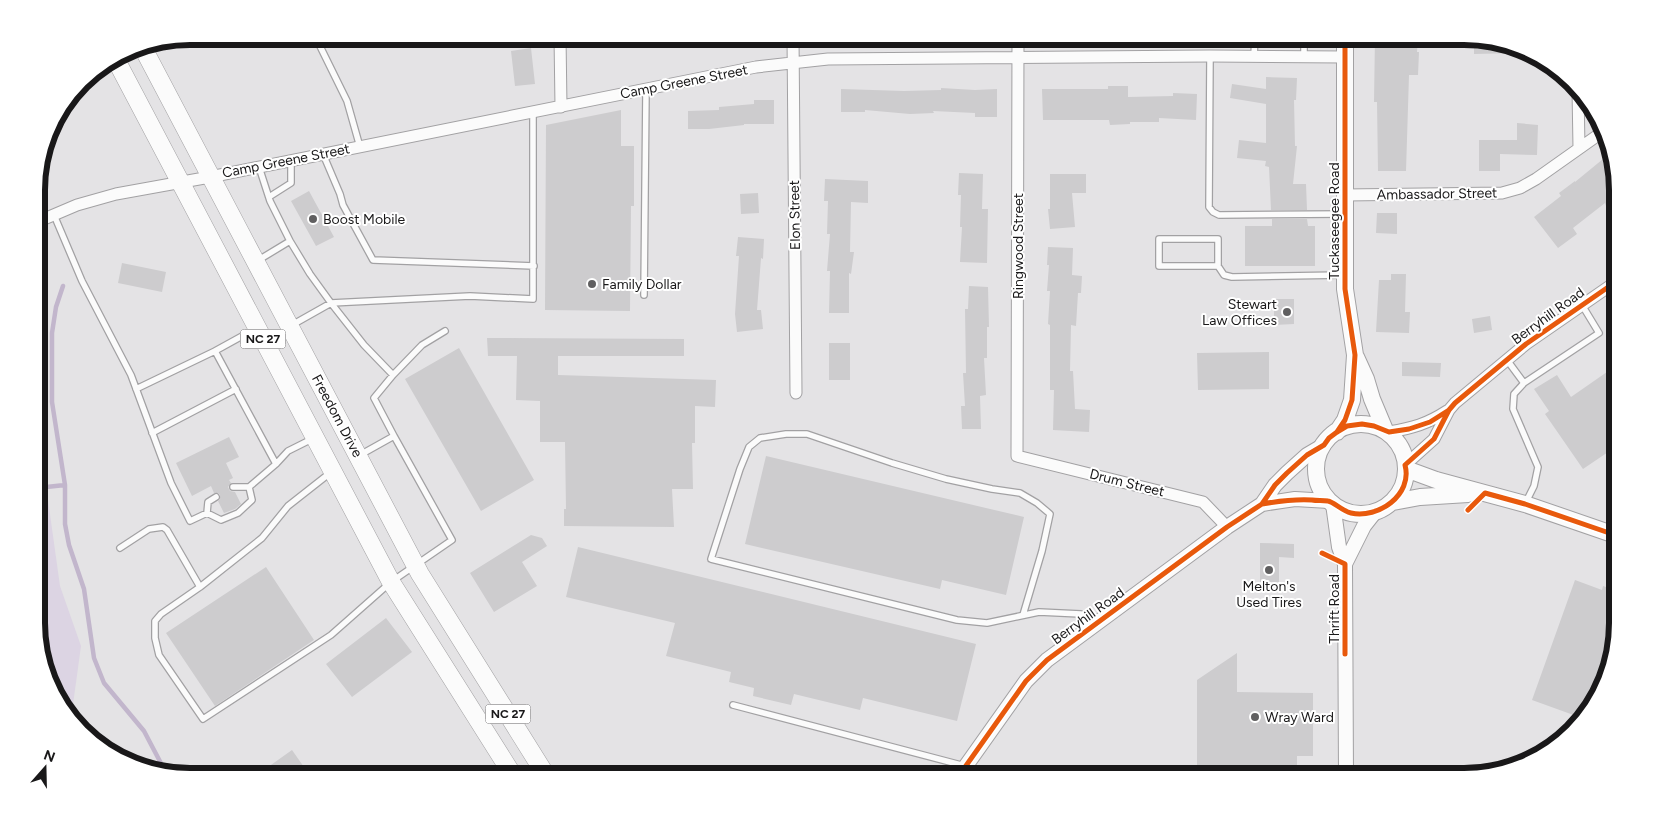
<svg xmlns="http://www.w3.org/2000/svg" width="1654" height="813" font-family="Figtree,sans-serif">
  <rect width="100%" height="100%" fill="#e4e3e5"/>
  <!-- green -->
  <path fill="#dcd4e3" d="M37 246 46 278 37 352V245Z
    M37 421 60 586 81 646 71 719 68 717 38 644Z"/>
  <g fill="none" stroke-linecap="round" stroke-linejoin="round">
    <!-- stream -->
    <path stroke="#c2b6cc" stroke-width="4.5" d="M63 286 56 307 52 333V402L65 485V524L69 545 84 589 94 658 104 683 144 731 165 771
      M37 488 65 485"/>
  </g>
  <!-- building -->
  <path fill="#cdccce" d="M1375 36H1418L1417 52H1419L1418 75H1409L1406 171H1378L1377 102H1374Z
    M1474 39 1517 48V53L1474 54Z
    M531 48 535 84 515 86 511 51Z
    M1266 77 1297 78 1296 100H1294L1295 146H1297L1293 184H1306L1307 210H1271L1269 167 1265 166 1266 161 1237 158 1239 140 1266 143V104L1230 98 1232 84 1266 89Z
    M1108 86H1128V97L1173 96V93L1197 94 1196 120 1159 118V122H1130V124L1110 125 1109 120H1043L1042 89H1108Z
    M941 88 975 90 997 89V117H975V113L933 111 934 113 910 114 865 110V112H841V89L904 91 941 90Z
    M754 100H774V124H744V125L709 129H688V111L719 110V107L754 104Z
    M621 110V146H634V206H631L630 311 545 310 546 125Z
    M1517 123 1538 125 1537 155 1500 154V171H1479V140H1517Z
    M1603 159 1616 174 1617 197 1606 206 1605 203 1573 228 1577 234 1558 248 1534 217 1561 196 1559 193 1575 181V182Z
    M959 173 983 174 982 209H988L987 263 960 262 962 227H960L961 195H958Z
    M1050 174H1086V193H1072L1075 227 1050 229 1048 209H1050Z
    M825 179 868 181V203L851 202 850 252H854L851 274 849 273V313H829L830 271H827L830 234H827L828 201H824Z
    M309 191 334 237 316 246 291 201Z
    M758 193 759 213 741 214 740 194Z
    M1377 213H1397V234L1376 233Z
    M1272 219H1307L1308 226H1315V266H1245V226H1272Z
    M738 237 764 239 763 259 761 258 757 310H761L763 329 737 332 735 314 739 256H736Z
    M1048 247 1073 248 1072 275 1082 276 1081 293H1078L1076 326 1071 325 1070 371H1073L1075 409 1090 410 1089 432 1053 430 1054 390H1050V325L1048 324 1050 291H1047L1049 265H1047Z
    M122 263 166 272 162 292 118 283Z
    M1391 274H1406L1405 312H1410L1409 333 1376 332 1379 280H1391Z
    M969 286 988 287 989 327H987V358H984L986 395 980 396 981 429H962L961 406H965L963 373H966L965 309H968Z
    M1274 299H1294V324L1274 325Z
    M1490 316 1492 330 1474 333 1472 319Z
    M487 338 684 339V356H558V375L716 380 715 407 695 406V443H692L693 489H672L674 527 564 526V509H566L565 442H540V401L516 400 517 356H488Z
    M829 343H850V380H829Z
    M459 348 534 480 481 511 405 379Z
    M1269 352V389L1198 390 1197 353Z
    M1402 362 1441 363 1440 377 1402 376Z
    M1617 365V446L1583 469 1545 414 1549 411 1534 389 1557 375 1571 397Z
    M229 437 239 457 226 463 233 478 229 480 231 483 228 487 230 491 235 492 241 504 235 509 224 513 218 501 220 499V495L218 493H214L211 486 192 496 176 463Z
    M766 456 1024 517 1006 595 942 580 940 589 745 544Z
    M531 535 542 538 547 546 522 562 537 586 494 612 470 573Z
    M1260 543 1294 544V558L1279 557V582H1260Z
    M578 547 976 644 957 721 863 698 860 710 794 694 791 705 753 696 754 688 729 682 731 672 666 656 675 623 566 597Z
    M266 567 314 640 215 706 166 633Z
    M1575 580 1602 590 1603 586 1618 591V624L1602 691 1579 717 1532 700Z
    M386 618 412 652 352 697 326 664Z
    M1237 653V692L1313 693V756H1297V776H1197V680Z
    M292 750 311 777H254Z"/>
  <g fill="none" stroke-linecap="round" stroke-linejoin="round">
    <defs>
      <path id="service" d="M315 36 347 101 360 147
        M1304 36V56
        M1210 56 1209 207 1213 212 1219 215 1343 214
        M1254 56 1255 36
        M323 154 340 194 343 205 373 260 534 266
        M259 167 270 201 290 241 310 274 331 303 470 296 533 299V112
        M269 197 291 183V161
        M54 215 82 281 131 375 171 483 190 521 207 513 221 520 238 513 252 500 249 487 276 464 288 451 312 439
        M257 261 290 241
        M1218 266H1159V239H1218V266L1224 275 1232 277 1343 275
        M644 295 646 90
        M292 325 331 303 364 345 393 375
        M215 351 255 329
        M1507 360 1524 383
        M136 389 215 351 276 464
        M152 433 236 389
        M394 436 374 398 393 375 422 345 445 331
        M330 473 288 506 262 538 200 587 161 614 155 621V638L159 655 203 719 331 635 391 582 452 540 394 436 360 455
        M233 487H249
        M1526 502 1534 486 1538 467 1513 409 1514 394 1524 383 1599 333 1582 305
        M207 513 208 502 216 497
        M120 548 149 529 163 527 167 530 200 587
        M1023 615 1042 551 1050 514 1037 503 1020 493 992 489 946 479 892 463 807 434H786L760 438 749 447 740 469 711 559 957 620 987 623 1039 612 1081 614 1097 622
        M733 705 965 766"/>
      <path id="minor" d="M560 36 561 107
        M793 36 796 393
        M1018 36 1017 456 1203 502 1227 527
        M1578 90 1579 148
        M1345 195 1502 193 1520 188 1536 179 1601 133
        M37 222 77 205 116 194 210 177 756 67 828 59 1210 56 1344 57
        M1389 432C1413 428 1427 424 1447 411
        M1405 465 1434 439 1449 410 1455 403 1526 344 1617 281"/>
      <path id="tertiary" d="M1262 504 1295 499 1329 501
        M1333 504 1339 547 1345 564 1346 776
        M1345 564 1364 526 1375 512
        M958 777 1026 681 1047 660 1227 527 1262 504 1275 485 1287 473 1307 455 1324 445"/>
      <path id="secondary" d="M1356 357 1366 379 1372 399 1385 430
        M1316 469a45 45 0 1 1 90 0a45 45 0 1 1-90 0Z
        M1337 432 1345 420 1352 400 1355 355 1345 289V36
        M1406 469 1436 480 1525 504 1618 536
        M1393 502 1420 497 1468 494"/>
      <path id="primary" d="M142 46 420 574 547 777
        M115 58 391 582 514 777"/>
    </defs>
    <!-- service casing -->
    <use href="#service" stroke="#a2a1a3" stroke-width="8"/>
    <!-- minor casing -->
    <use href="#minor" stroke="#a2a1a3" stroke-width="13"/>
    <!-- tertiary casing -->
    <use href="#tertiary" stroke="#a2a1a3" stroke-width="16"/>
    <!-- secondary casing -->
    <use href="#secondary" stroke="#a2a1a3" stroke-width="18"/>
    <!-- primary casing -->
    <use href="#primary" stroke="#a2a1a3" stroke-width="19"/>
    <!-- service -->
    <use href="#service" stroke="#fbfbfb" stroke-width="5.5"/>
    <!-- minor -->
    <use href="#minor" stroke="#fbfbfb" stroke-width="11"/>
    <!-- tertiary -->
    <use href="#tertiary" stroke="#fbfbfb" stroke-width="14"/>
    <!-- secondary -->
    <use href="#secondary" stroke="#fbfbfb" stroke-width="16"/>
    <!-- primary -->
    <use href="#primary" stroke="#fbfbfb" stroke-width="18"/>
    <defs>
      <path id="cycleway" d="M1337 432 1345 420 1352 400 1355 355 1345 289V36
        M1262 504C1279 501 1295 499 1312 500 1317 501 1323 500 1328 501 1334 502 1342 511 1351 513 1378 519 1413 495 1405 465L1434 439 1449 410 1455 403 1526 344 1617 281
        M1468 510 1485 493 1525 504 1618 536
        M1322 553 1345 564V654
        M958 777 1026 681 1047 660 1227 527 1262 504 1275 485 1287 473 1307 455 1324 445 1329 438 1337 432 1347 426 1362 424 1374 426 1389 432 1409 429 1430 422 1449 410"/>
    </defs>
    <!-- cycleway casing -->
    <use href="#cycleway" stroke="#fff" stroke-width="8"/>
    <!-- cycleway -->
    <use href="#cycleway" stroke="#e8590c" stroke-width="5"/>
  </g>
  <!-- markers -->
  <g fill="#605f60" stroke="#fff" stroke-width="2">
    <circle cx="313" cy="219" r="5"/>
    <circle cx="592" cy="284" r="5"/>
    <circle cx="1287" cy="312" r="5"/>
    <circle cx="1269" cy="570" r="5"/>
    <circle cx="1255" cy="717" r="5"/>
  </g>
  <g text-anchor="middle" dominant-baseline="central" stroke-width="4" stroke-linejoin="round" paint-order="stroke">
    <!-- shield labels -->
    <g fill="#fff" stroke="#5e5d5e" stroke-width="1">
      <rect x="240.5" y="329.5" width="45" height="19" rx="4"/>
      <rect x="485.5" y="704.5" width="45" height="19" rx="4"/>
    </g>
    <g font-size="12" font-weight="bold" fill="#191819">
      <text x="263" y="339">NC 27</text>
      <text x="508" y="714">NC 27</text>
    </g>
    <!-- street labels -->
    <g font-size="14" fill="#191819" stroke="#fff">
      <text transform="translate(684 82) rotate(-11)">Camp Greene Street</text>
      <text transform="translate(286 161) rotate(-11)">Camp Greene Street</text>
      <text transform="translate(1437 194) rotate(-1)">Ambassador Street</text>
      <text transform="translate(795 215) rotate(-91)">Elon Street</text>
      <text transform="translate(1334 221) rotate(-90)">Tuckaseegee Road</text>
      <text transform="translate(1018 246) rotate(-90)">Ringwood Street</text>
      <text transform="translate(1548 316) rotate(-36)">Berryhill Road</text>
      <text transform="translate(337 416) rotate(62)">Freedom Drive</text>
      <text transform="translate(1127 483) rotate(14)">Drum Street</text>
      <text transform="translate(1334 609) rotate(-90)">Thrift Road</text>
      <text transform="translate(1088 616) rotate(-36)">Berryhill Road</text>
    </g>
    <!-- poi labels -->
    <g font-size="14" fill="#191819" stroke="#fff" text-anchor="start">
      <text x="323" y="219">Boost Mobile</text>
      <text x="602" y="284">Family Dollar</text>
      <text x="1277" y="304" text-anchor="end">Stewart<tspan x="1277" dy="16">Law Offices</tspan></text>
      <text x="1269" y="586" text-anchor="middle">Melton's<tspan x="1269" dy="16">Used Tires</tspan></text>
      <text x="1265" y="717">Wray Ward</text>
    </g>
  </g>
  <!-- crop -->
  <path d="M0 0H1654V813H0ZM190 45H1464A145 145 0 0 1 1609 190V623A145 145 0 0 1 1464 768H190A145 145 0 0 1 45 623V190A145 145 0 0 1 190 45Z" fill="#fff" fill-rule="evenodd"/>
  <path fill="none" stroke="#191819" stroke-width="6" d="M190 45H1464A145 145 0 0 1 1609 190V623A145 145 0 0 1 1464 768H190A145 145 0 0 1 45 623V190A145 145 0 0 1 190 45Z"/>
  <!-- north arrow -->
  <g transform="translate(45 768) rotate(20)" stroke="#ffffff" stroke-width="4" paint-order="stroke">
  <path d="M0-4L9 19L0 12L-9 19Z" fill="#191819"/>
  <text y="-8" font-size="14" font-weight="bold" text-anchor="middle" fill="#191819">N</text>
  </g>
</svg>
